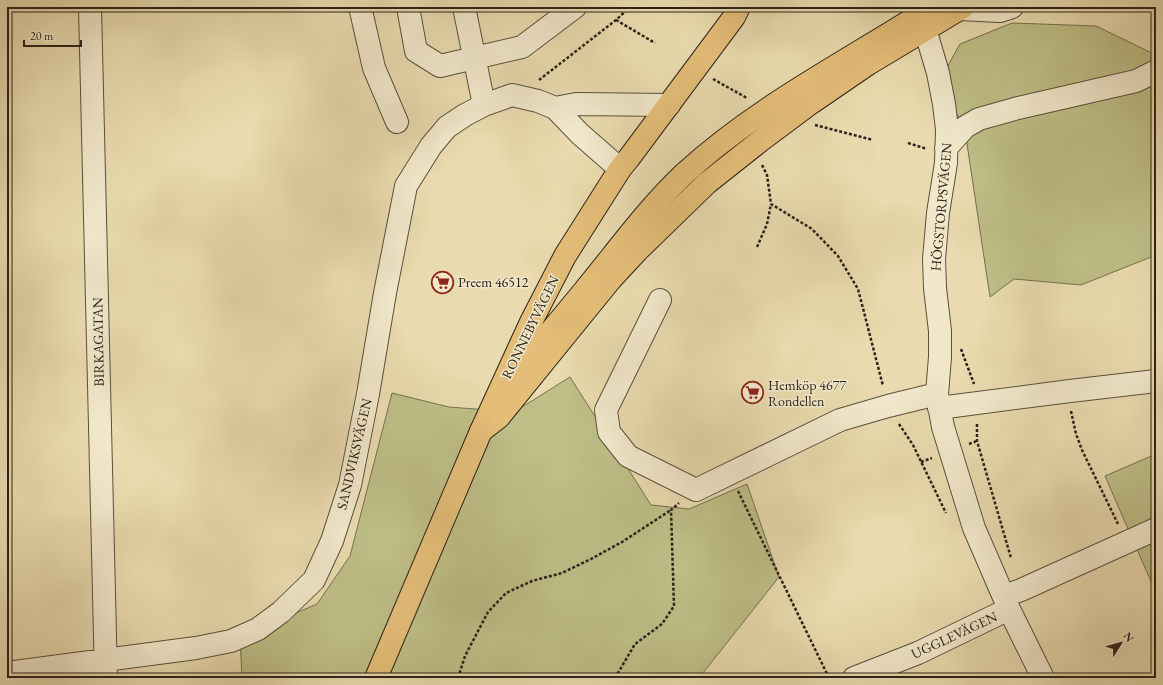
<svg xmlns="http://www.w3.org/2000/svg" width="1163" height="685" font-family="'EB Garamond',serif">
  <rect width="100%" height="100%" fill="#e9dbaf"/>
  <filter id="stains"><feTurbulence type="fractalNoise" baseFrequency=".005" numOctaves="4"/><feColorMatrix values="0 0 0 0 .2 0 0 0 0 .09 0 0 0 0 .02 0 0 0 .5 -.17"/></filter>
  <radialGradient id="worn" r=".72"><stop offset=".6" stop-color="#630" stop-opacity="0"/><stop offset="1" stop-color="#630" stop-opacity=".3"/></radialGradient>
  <!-- green -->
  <path fill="#bebe86" stroke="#747050" d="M1012 23 1096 26 1156 55V255L1081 285 1014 279 990 297 964 124 936 87 960 44Z
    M570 377 651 505 689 509 747 484 779 577 699 678H242L240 637 317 604 350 556 392 393 449 407 514 412Z
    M1156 454V593L1105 476Z"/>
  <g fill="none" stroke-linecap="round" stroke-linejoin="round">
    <defs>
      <path id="minor" d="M90 7 106 678
        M361 7V11L374 68 397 122
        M408 7 416 51 440 66 522 47 575 7
        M464 7 484 105
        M960 9 1000 11 1012 7
        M920 12 938 73 944 104 947 129 946 163 938 213 934 259 935 288 940 331V357L937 394 943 427 974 528 1009 609 1043 678
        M555 108 576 104 669 105
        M946 148 965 127 979 119 1018 108 1136 81 1156 71
        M660 300 606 410 609 432 628 456 696 490 840 420 888 406 937 394
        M939 408 1070 391 1156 381
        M1004 596 1021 590 1156 529
        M7 673 196 648 231 641 258 629 281 612 314 580 332 541 350 485 368 394 385 293 406 186 431 146 447 127 465 115 484 105 512 95 538 101 555 108 580 134 620 169
        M854 678 918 653 1009 609"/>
      <path id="major" d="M517 372C539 345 562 318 584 291 617 251 647 209 684 174 758 106 848 61 932 7
        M376 678 481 431 531 322 565 256 620 169 629 158 734 17 739 7"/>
      <path id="highway" d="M481 431 499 417 611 279 637 251 707 183 760 141 811 103 868 64 963 7"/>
    </defs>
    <!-- minor casing -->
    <use href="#minor" stroke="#5a503e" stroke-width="24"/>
    <!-- major casing -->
    <use href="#major" stroke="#2b2219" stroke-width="24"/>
    <!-- highway casing -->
    <use href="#highway" stroke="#2b2219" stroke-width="24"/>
    <!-- path -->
    <path stroke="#2b2219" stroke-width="2.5" stroke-dasharray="3 2" stroke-linecap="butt" d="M616 20 655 43
      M713 79 747 98
      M539 80 616 20 630 7
      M815 125 873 140
      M908 143 927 149
      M762 165 767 175 771 204 812 229 838 256 858 289 883 386
      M757 247 767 224 771 204
      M961 349 974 384
      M1071 411 1076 434 1082 450 1118 524
      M899 424 913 445 946 513
      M977 424V441L1011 558
      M969 444 977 441
      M921 462 932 458
      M738 491 829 678
      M458 678 465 656 488 612 506 593 532 581 562 573 591 559 622 542 671 510
      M615 678 635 644 662 624 674 606 671 510 679 503"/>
    <!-- minor -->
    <use href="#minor" stroke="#f1e8cb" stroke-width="22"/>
    <!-- major -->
    <use href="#major" stroke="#e4be78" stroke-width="22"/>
    <!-- highway -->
    <use href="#highway" stroke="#e4be78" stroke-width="22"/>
  </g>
  <!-- icons -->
  <defs>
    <symbol id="supermarket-ring" viewBox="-11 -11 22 22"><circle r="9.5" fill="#f1e8cb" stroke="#8f2418" stroke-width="1.5"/><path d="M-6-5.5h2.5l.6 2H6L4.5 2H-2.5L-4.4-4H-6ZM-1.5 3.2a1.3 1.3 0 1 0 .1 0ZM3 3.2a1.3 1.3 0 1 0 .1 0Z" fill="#8f2418"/></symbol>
  </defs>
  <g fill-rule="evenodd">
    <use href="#supermarket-ring" x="430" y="270" width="25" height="25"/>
    <use href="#supermarket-ring" x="740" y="380" width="25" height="25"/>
  </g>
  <g text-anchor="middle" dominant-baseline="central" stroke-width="3" stroke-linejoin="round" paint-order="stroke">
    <!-- street labels -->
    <g font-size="14" fill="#2b2219" stroke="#f1e8cb">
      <text transform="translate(941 207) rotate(-85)">HÖGSTORPSVÄGEN</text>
      <text transform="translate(530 327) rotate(-64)">RONNEBYVÄGEN</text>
      <text transform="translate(98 342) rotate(-91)">BIRKAGATAN</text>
      <text transform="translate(354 454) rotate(-77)">SANDVIKSVÄGEN</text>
      <text transform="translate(954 635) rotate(-25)">UGGLEVÄGEN</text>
    </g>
    <!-- poi labels -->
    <g font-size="14" fill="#2b2219" stroke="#f1e8cb" text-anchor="start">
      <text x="458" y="282">Preem 46512</text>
      <text x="768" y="385">Hemköp 4677<tspan x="768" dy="16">Rondellen</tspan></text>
    </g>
  </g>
  <!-- margin -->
  <rect width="1163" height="685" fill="none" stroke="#e9dbaf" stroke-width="24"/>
  <rect x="8" y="8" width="1147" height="669" fill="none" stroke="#2b2219" stroke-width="2"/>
  <rect x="12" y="12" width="1139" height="661" fill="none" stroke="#2b2219"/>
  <!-- north arrow -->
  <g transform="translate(1121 643) rotate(53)" stroke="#f1e8cb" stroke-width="3" paint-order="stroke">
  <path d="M0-3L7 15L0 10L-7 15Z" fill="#2b2219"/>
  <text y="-6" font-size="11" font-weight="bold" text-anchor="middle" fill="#2b2219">N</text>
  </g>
  <!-- scale -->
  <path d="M24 40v6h57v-6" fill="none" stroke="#2b2219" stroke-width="2"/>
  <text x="30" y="40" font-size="12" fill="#2b2219" stroke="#f1e8cb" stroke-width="3" paint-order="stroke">20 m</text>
  <rect width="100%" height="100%" filter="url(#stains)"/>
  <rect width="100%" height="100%" fill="url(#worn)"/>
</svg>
